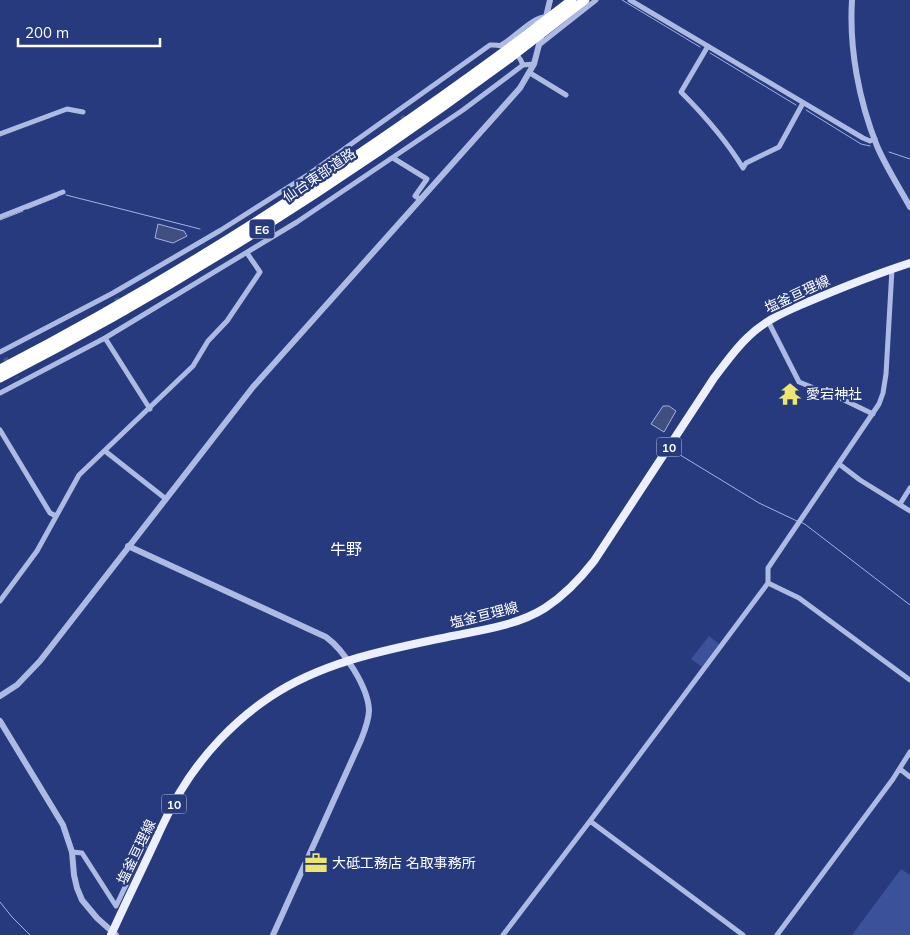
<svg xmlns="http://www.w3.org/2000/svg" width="910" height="935" font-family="Mulish,'Noto Sans JP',sans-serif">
  <rect width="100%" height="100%" fill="#273a7d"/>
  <!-- green -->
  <path fill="#3b529a" d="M709 636 719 644 702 667 691 659Z
    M901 869 910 875V935H852Z"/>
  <!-- water -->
  <path fill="#414e80" stroke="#a1b2e5" d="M158 224 184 231 187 236 173 243 155 238Z
    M663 406H669L676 411 664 432 651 424Z"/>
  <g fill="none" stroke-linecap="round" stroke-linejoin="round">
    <!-- stream -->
    <path stroke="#a1b2e5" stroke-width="1" d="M622 0 700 47
      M710 53 796 105
      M806 110 861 144 870 146
      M889 152 910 159
      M66 195 200 229
      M27 209 57 197
      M0 220 23 211
      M672 450 759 503 797 521
      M801 522 806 525 910 605
      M0 902 12 917 30 935"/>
    <!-- minor-tunnel -->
    <path stroke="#475890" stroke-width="5" stroke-dasharray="5 2.5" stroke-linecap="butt" d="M402 116 414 135
      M116 298 128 317
      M5 358 17 378"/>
    <!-- minor -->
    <path stroke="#adbae4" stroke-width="5" d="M630 0 863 138 870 141 875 139
      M501 45C513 39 533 16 546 17
      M539 45 596 0
      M708 46 681 92C704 115 726 140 743 168L746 163 779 147 803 103
      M530 73 566 95
      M0 134 67 109 83 112
      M393 158 427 179 415 196 420 199
      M0 217 63 192
      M768 321 799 382 844 400 873 414
      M105 338 150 409
      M0 352 113 293 221 230 309 174 490 45C504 44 518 51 523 65
      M0 393 105 338 297 222 463 110 523 65 534 64
      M0 430 50 513 56 516
      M105 451 166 499
      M839 464 860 480 910 511
      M900 504 910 488
      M768 583 799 598 910 680
      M0 601 37 551 79 475 193 366 208 341 227 321 260 272 247 253
      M900 769 910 777
      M72 852 82 853 116 906 155 824
      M503 935 590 821
      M743 935 590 821 768 583V568L879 404 883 393 886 374 892 269
      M777 935 893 779 910 752"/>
    <!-- tertiary -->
    <path stroke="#adbae4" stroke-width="6" d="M852 0C849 49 859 101 877 146 886 167 899 187 910 207
      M545 21 550 0
      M128 546 326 637C344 650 368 687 369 710 369 720 365 730 361 740L273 935
      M0 696 17 685 40 661 253 387 520 88 534 64 542 33
      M0 721 63 825 72 852 74 875 77 888 82 900 97 918 116 935"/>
    <!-- primary -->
    <path stroke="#eceffd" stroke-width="8" d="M111 935C124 906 138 878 151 850 160 831 169 810 180 792 202 755 234 721 270 697 323 661 390 649 452 636 483 630 518 625 545 608 565 595 580 579 594 561L714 378C725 364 735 349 748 337 765 320 788 310 810 301 843 287 876 274 910 263"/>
    <!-- motorway -->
    <path stroke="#fff" stroke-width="9" d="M0 369C177 278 344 169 505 51
      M0 378C179 286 348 178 510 58"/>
    <!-- motorway-bridge -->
    <path stroke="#fff" stroke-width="9" d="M505 51 572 0
      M510 58 585 0"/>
  </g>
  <!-- icons -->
  <defs>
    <symbol id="temple-bare" viewBox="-9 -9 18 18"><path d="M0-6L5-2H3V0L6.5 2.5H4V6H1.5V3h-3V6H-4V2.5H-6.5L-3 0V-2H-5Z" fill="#ece473" stroke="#273a7d" stroke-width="2.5" paint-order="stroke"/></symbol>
    <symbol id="office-bare" viewBox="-9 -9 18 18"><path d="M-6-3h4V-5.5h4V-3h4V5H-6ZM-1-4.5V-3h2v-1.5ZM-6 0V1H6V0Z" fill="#ece473" stroke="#273a7d" stroke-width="2.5" paint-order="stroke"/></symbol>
  </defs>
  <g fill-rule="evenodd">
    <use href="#temple-bare" x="774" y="378" width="32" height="32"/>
    <use href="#office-bare" x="300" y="847" width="32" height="32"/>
  </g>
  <g text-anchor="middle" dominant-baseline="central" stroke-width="4.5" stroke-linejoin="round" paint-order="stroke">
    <!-- shield labels -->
    <g fill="#273a7d" stroke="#bec4d8" stroke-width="1">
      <rect x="249.5" y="219.5" width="25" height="19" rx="4"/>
      <rect x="656.5" y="437.5" width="25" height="19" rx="4"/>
      <rect x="161.5" y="794.5" width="25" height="19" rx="4"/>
    </g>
    <g font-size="12" font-weight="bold" fill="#fff">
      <text x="262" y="229">E6</text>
      <text x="669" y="447">10</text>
      <text x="174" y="804">10</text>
    </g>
    <!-- street labels -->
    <g font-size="14" fill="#fff" stroke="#273a7d">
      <text transform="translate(319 175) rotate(-34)">仙台東部道路</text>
      <text transform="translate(797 294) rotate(-25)">塩釜亘理線</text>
      <text transform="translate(484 615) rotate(-14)">塩釜亘理線</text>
      <text transform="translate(136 852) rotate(-64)">塩釜亘理線</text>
    </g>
    <!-- poi labels -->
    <g font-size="14" fill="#fff" stroke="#273a7d" text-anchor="start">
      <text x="806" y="394">愛宕神社</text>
      <text x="332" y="863">大砥工務店 名取事務所</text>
    </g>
    <!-- quarter labels -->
    <g font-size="16" fill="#fff" stroke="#273a7d">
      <text x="346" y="549">牛野</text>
    </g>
  </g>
  <!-- scale -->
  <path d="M18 38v8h142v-8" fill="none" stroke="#ffffff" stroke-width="2.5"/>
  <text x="25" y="38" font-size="15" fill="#ffffff" stroke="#273a7d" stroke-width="4" paint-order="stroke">200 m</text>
</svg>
